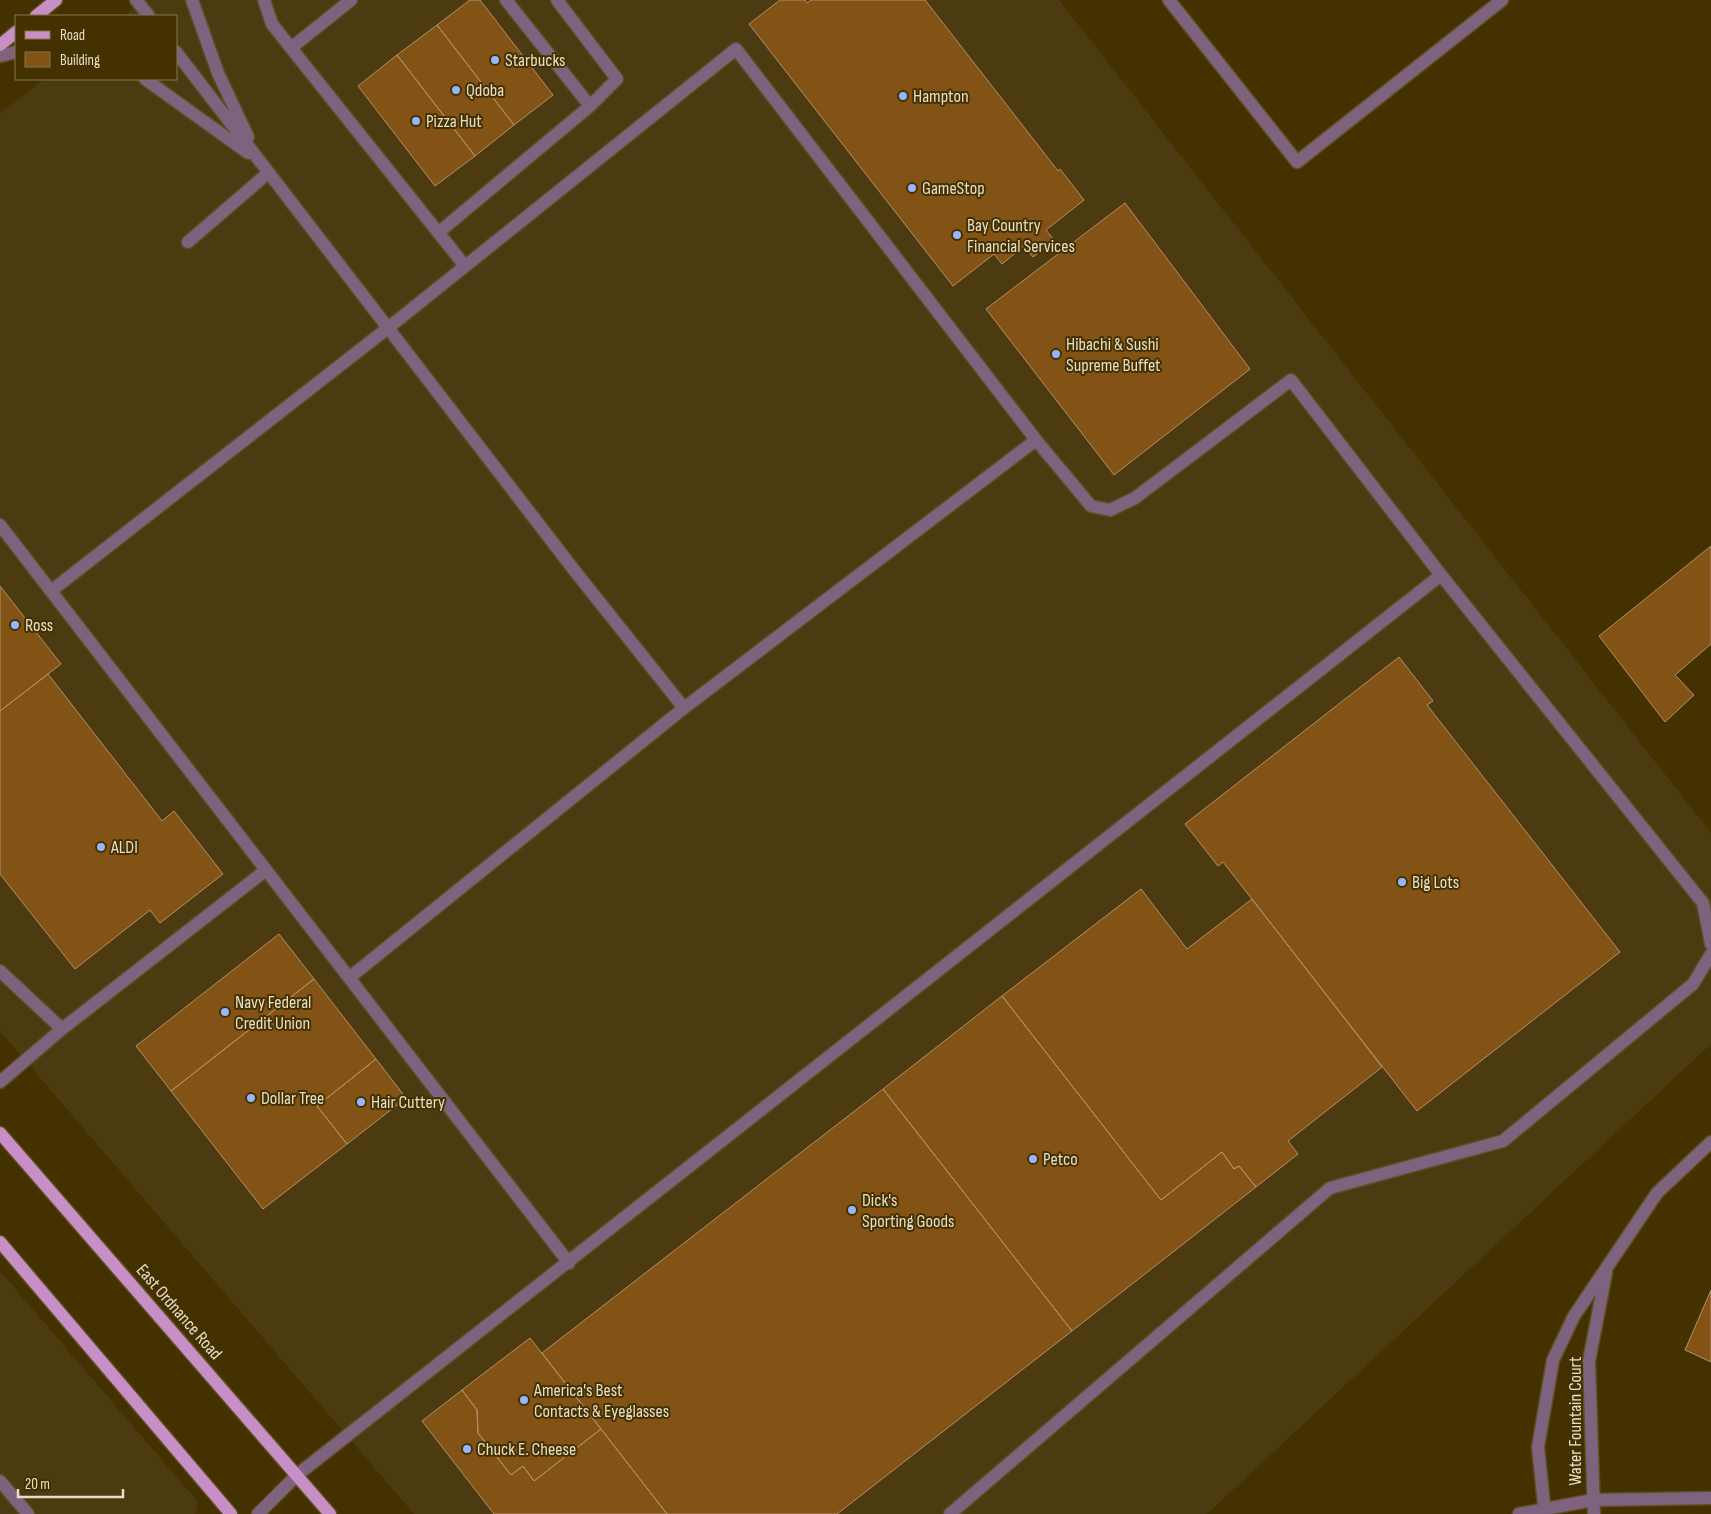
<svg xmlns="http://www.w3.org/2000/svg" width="1711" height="1514" font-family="'Sofia Sans Condensed',sans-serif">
  <rect width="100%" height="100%" fill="#433100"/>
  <!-- built -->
  <path fill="#4c3b11" d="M144 0H1059L1711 833V1044L1207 1514H414L0 1031V113L44 79H176V16H124Z
    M0 1271 198 1502 195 1514H0Z"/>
  <!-- building -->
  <path fill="#835316" stroke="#b48f6a" d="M470 0H480L553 95 514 125 437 25Z
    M780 0H805L807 3 811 0H925L1058 171 1060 169 1084 200 1046 230 1054 240 1033 257 1024 246 1002 264 994 254 953 286 749 24Z
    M437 25 514 125 475 156 397 55Z
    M397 55 475 156 435 186 358 86Z
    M1125 203 1250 369 1114 475 986 309Z
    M1711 546V644L1675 675 1694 695 1665 722 1599 636Z
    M0 586 61 664 0 711Z
    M1399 657 1433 701 1427 705 1620 952 1417 1111 1223 862 1218 866 1185 824Z
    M48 674 162 821 174 811 223 874 160 923 150 910 75 969 0 874V711Z
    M1141 889 1187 949 1252 899 1382 1067 1288 1141 1298 1154 1256 1187 1239 1166 1234 1169 1222 1152 1161 1200 1002 996Z
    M279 934 314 979 171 1091 136 1046Z
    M314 979 376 1059 317 1106 347 1144 263 1209 171 1091Z
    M1002 996 1161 1200 1222 1152 1234 1169 1239 1166 1256 1187 1072 1331 883 1089Z
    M376 1059 406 1098 347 1144 317 1106Z
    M883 1089 1072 1331 837 1514H667L542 1353Z
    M1711 1290V1362L1685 1350Z
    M530 1338 601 1429 534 1481 523 1466 511 1475 478 1433 477 1410 462 1390Z
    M462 1390 477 1410 478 1433 511 1475 523 1466 534 1481 601 1429 667 1514H494L422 1421Z"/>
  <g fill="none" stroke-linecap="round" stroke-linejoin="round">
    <defs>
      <path id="service" d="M136 0 149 16
        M192 0 218 73 248 137
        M264 0 272 24 291 48 465 266
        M557 0 617 79 590 106
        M291 48 351 0
        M176 52 574 570 684 708
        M0 56 16 52
        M145 79 248 153
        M438 233 590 106 506 0
        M188 242 268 173
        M0 525 569 1263
        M51 591 388 328 736 49 1036 440 1091 506 1110 510 1135 498 1291 380 1441 575 1703 903 1711 944
        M0 971 62 1029
        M349 978 684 708 1036 440
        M0 1082 62 1029 266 870
        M0 1481 28 1514
        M258 1514 297 1475 1441 575
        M950 1514 1330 1188 1503 1141 1693 984 1711 954"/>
      <path id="minor" d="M1169 0 1297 162 1502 0
        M1519 1514 1593 1500 1711 1498
        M1545 1514 1538 1447 1553 1360 1574 1316 1657 1193 1711 1142
        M1594 1514 1589 1361 1606 1273"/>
      <path id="primary" d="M36 16 56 0
        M0 45 16 32
        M0 1133 330 1514
        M0 1242 231 1514"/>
    </defs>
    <!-- service casing -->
    <use href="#service" stroke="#5d4d20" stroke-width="15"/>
    <!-- minor casing -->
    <use href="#minor" stroke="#5d4d20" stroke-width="15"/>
    <!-- primary casing -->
    <use href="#primary" stroke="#5d4d20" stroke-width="15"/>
    <!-- service -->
    <use href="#service" stroke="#7e627e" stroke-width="12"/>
    <!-- minor -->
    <use href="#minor" stroke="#7e627e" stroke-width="12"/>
    <!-- primary -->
    <use href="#primary" stroke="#c88fc7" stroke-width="12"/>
  </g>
  <!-- markers -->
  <g fill="#98b5fd" stroke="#433100" stroke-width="2">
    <circle cx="495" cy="60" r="5"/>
    <circle cx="456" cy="90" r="5"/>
    <circle cx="903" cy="96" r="5"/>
    <circle cx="416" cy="121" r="5"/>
    <circle cx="912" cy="188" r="5"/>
    <circle cx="957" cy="235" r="5"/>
    <circle cx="1056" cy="354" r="5"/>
    <circle cx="15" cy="625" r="5"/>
    <circle cx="101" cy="847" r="5"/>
    <circle cx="1402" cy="882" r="5"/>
    <circle cx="225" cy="1012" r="5"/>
    <circle cx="251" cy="1098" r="5"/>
    <circle cx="361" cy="1102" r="5"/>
    <circle cx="1033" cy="1159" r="5"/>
    <circle cx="852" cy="1210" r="5"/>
    <circle cx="524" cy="1400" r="5"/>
    <circle cx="467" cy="1449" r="5"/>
  </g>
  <g text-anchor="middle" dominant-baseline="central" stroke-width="4" stroke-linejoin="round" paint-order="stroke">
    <!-- poi labels -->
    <g font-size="18" fill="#e8ddc6" stroke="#433100" text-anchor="start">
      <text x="505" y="60">Starbucks</text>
      <text x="466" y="90">Qdoba</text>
      <text x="913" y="96">Hampton</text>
      <text x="426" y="121">Pizza Hut</text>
      <text x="922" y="188">GameStop</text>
      <text x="967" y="225">Bay Country<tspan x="967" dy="21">Financial Services</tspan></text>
      <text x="1066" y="344">Hibachi &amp; Sushi<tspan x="1066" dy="21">Supreme Buffet</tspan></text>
      <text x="25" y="625">Ross</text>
      <text x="111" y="847">ALDI</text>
      <text x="1412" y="882">Big Lots</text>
      <text x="235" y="1002">Navy Federal<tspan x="235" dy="21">Credit Union</tspan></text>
      <text x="261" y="1098">Dollar Tree</text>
      <text x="371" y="1102">Hair Cuttery</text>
      <text x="1043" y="1159">Petco</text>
      <text x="862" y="1200">Dick's<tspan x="862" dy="21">Sporting Goods</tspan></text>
      <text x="534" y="1390">America's Best<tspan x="534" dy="21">Contacts &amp; Eyeglasses</tspan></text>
      <text x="477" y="1449">Chuck E. Cheese</text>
    </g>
    <!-- street labels -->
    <g font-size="18" fill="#e8ddc6" stroke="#433100">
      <text transform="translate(179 1312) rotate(49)">East Ordnance Road</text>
      <text transform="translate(1575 1421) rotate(-90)">Water Fountain Court</text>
    </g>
  </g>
  <!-- legend -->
  <rect x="15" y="15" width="162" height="65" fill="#433100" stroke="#85764f"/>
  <rect x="25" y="31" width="25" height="8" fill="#c88fc7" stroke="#85764f"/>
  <text x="60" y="40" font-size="15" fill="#e8ddc6">Road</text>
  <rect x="25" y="52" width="25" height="15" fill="#835316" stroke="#85764f"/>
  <text x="60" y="65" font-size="15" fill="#e8ddc6">Building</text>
  <!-- scale -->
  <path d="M18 1489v8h105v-8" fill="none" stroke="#e8ddc6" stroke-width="2.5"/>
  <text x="25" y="1489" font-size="15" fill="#e8ddc6" stroke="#433100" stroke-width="4" paint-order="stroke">20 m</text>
</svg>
